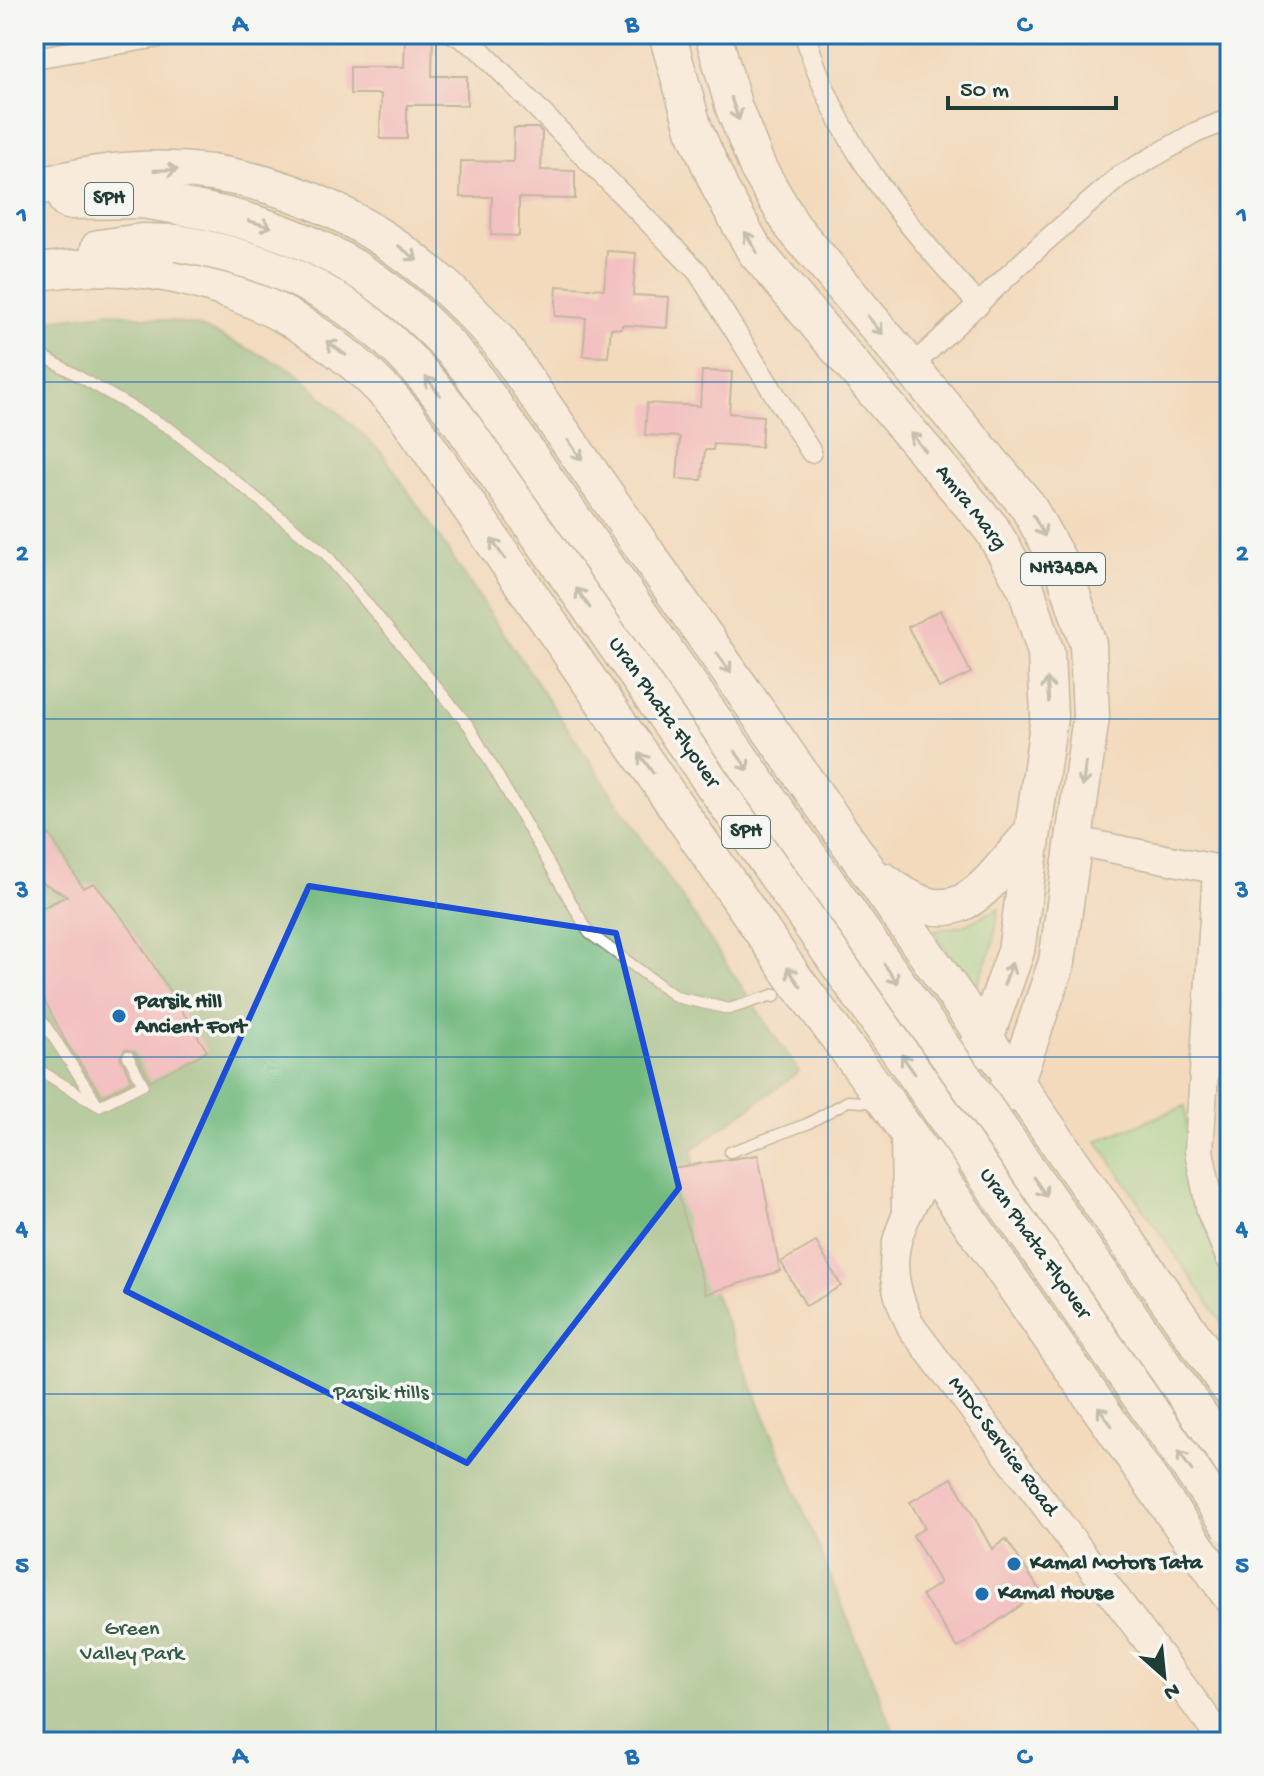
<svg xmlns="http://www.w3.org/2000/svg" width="1264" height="1776" font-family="'Gochi Hand',sans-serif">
  <rect width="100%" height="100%" fill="#f6f6f2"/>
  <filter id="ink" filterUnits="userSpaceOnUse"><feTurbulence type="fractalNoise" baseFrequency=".0125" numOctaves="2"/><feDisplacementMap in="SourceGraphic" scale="16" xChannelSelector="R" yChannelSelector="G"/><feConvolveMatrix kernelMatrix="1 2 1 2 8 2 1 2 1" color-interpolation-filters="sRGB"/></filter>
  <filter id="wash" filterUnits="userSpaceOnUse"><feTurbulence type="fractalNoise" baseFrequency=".006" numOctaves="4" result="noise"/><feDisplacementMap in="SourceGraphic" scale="32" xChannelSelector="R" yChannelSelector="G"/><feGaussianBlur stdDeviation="1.8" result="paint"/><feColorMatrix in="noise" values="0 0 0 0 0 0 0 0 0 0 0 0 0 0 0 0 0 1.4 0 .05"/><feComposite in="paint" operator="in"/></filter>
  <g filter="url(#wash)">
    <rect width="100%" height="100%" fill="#f3dabd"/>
    <!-- green -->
    <path fill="#8dd995" stroke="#568b64" stroke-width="2" d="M999 908 993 945 975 991 933 931 965 925Z
      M1185 1106 1188 1154 1201 1216 1230 1282V1334L1097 1141Z"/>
    <!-- forest -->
    <path fill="#72b97e" stroke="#487b59" stroke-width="2" d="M111 312 197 325 293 370 383 454 799 1072 693 1149 698 1253 898 1742H34V322Z"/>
    <g id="blocks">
      <!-- building -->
      <path fill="#f3a2c6" d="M405 34H433L432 76H467V105H407V139H380L381 94H350V67H404Z
        M514 128H538L542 132 541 170 575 171V199L519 198V236L491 235 492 197H460L461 161 513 162Z
        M607 251 636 253 633 295 669 297 667 328 622 325V329L611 328 608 357 583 356 586 318 555 316 557 286 604 289Z
        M702 371 732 372 729 413 763 416 761 447 714 444 713 450H705L702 480 677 479 680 437 645 435 647 403 700 406Z
        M940 610 971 673 939 688 908 627Z
        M34 834 50 835 83 888 94 883 130 928 207 1051 150 1081 135 1052 125 1049 120 1057 132 1081 102 1096 66 1042 34 980V912L67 896 34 878Z
        M758 1155 780 1271 706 1294 671 1168Z
        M816 1242 841 1286 806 1306 781 1262Z
        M952 1478 992 1549 1006 1539 1041 1592 958 1648 922 1595 940 1583 913 1535 925 1528 910 1502Z"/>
    </g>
  </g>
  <g filter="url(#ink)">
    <use href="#blocks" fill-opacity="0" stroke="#898c78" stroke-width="2"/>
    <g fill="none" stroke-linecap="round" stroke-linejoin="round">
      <defs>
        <path id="lane" d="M34 360 45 357 172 430 325 553 469 726 589 933 676 997 729 1009 776 994 774 997
          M34 1008 97 1103
          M34 1067 99 1106 143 1084 128 1056
          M730 1152 807 1124 848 1101 877 1103"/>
        <path id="street" d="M455 34 478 48 698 272 811 452
          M805 34C835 142 905 224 979 305
          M34 58 177 34
          M910 368 1042 244 1120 176 1195 133 1230 119"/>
        <path id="secondary" d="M1075 841 1230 872
          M1217 871 1199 1151 1211 1211 1230 1257
          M905 1131 906 1212
          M933 1170C895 1229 879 1262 912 1328L1224 1742"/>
        <path id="highway" d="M667 34 694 129 721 190 755 251 991 528 1026 588 1046 653 1049 717 1016 951 985 1038 974 1051
          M713 34 734 108 758 168 792 226 1027 505 1065 573 1088 644 1091 717 1057 962 1016 1081 940 1163
          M34 188C219 134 378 202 500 343L1230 1389
          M67 201 142 200 184 207
          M99 248 141 242 177 243
          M34 273C175 248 315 307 406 415L795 979 887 1103 1230 1595
          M884 881C958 940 982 889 1032 833"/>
      </defs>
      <!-- lane casing -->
      <use href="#lane" stroke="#898c78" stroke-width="13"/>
      <!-- street casing -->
      <use href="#street" stroke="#898c78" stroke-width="23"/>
      <!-- secondary casing -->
      <use href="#secondary" stroke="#898c78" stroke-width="31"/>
      <!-- highway casing -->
      <use href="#highway" stroke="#898c78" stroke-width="39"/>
      <!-- lane -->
      <use href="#lane" stroke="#fff" stroke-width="10"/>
      <!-- street -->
      <use href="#street" stroke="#fff" stroke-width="20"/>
      <!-- secondary -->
      <use href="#secondary" stroke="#fff" stroke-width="28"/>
      <!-- highway -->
      <use href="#highway" stroke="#fff" stroke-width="36"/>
      <defs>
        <path id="highway-bridge" d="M184 207C304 228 389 274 468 368L1230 1459
          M177 243C305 265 385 317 460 422L1230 1525"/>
      </defs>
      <!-- highway-bridge casing -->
      <use href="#highway-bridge" stroke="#898c78" stroke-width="39" stroke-linecap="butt"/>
      <!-- highway-bridge -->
      <use href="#highway-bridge" stroke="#fff" stroke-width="36"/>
    </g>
    <!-- one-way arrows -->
    <defs><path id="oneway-shaft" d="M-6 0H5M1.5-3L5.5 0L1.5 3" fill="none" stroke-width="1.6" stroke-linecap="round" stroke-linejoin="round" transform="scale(2)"/></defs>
    <g stroke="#8f9e9a">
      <use href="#oneway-shaft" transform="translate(735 109) rotate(71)"/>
      <use href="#oneway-shaft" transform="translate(166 170) rotate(-2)"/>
      <use href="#oneway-shaft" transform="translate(260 224) rotate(16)"/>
      <use href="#oneway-shaft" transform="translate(751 242) rotate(-121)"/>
      <use href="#oneway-shaft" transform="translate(408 253) rotate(37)"/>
      <use href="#oneway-shaft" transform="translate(875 325) rotate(50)"/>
      <use href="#oneway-shaft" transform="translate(336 348) rotate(-144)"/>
      <use href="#oneway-shaft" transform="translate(433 386) rotate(-128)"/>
      <use href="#oneway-shaft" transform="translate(918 442) rotate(-130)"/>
      <use href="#oneway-shaft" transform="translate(575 450) rotate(55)"/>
      <use href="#oneway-shaft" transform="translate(1039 526) rotate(61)"/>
      <use href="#oneway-shaft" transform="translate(498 549) rotate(-125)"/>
      <use href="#oneway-shaft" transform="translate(583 598) rotate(-125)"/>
      <use href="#oneway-shaft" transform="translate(724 663) rotate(55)"/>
      <use href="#oneway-shaft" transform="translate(1048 690) rotate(-93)"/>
      <use href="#oneway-shaft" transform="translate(742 761) rotate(55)"/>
      <use href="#oneway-shaft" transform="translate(646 763) rotate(-125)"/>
      <use href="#oneway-shaft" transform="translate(1084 775) rotate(98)"/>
      <use href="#oneway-shaft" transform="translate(891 974) rotate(55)"/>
      <use href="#oneway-shaft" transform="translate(1008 974) rotate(-70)"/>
      <use href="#oneway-shaft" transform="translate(794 977) rotate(-125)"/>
      <use href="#oneway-shaft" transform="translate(908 1064) rotate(-125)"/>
      <use href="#oneway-shaft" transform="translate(1040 1187) rotate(55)"/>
      <use href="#oneway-shaft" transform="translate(1105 1416) rotate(-125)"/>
      <use href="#oneway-shaft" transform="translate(1185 1461) rotate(-125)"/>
    </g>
  </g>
  <!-- marked area -->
  <path d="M0 0H1264V1776H0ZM309 886 616 933 679 1188 467 1463 126 1291Z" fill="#f3dabd" fill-opacity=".55" fill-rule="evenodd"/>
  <path fill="none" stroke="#1d4ed8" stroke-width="6" stroke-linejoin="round" d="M309 886 616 933 679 1188 467 1463 126 1291Z"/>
  <!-- grid -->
  <path fill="none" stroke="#1f6fb2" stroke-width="2" stroke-opacity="0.55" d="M436 34V1742M828 34V1742M34 382H1230M34 719H1230M34 1057H1230M34 1394H1230"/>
  <!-- markers -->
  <g fill="#1f6fb2" stroke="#f6f6f2" stroke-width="3">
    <circle cx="119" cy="1016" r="8"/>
    <circle cx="1014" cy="1564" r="8"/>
    <circle cx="982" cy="1594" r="8"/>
  </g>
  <g text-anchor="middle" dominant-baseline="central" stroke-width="7" stroke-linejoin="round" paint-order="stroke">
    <!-- shield labels -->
    <g fill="#f6f6f2" stroke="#60746d" stroke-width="2">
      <rect x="85" y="183" width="48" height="32" rx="6"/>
      <rect x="1021" y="553" width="84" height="32" rx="6"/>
      <rect x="722" y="816" width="48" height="32" rx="6"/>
    </g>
    <g font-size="20" font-weight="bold" fill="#1f3d34">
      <text x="109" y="199">SPH</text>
      <text x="1063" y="569">NH348A</text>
      <text x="746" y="832">SPH</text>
    </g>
    <!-- street labels -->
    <g font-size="22" fill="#1f3d34" stroke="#f6f6f2">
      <text transform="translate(970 508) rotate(52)">Amra Marg</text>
      <text transform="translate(663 713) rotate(55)">Uran Phata Flyover</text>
      <text transform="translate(1034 1244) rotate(55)">Uran Phata Flyover</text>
      <text transform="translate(1002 1447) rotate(53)">MIDC Service Road</text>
    </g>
    <!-- poi labels -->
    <g font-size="22" font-weight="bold" fill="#1f3d34" stroke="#f6f6f2" text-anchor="start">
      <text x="135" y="1003">Parsik Hill<tspan x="135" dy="25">Ancient Fort</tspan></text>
      <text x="1030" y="1564">Kamal Motors Tata</text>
      <text x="998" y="1594">Kamal House</text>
    </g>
    <!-- park labels -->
    <g font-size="22" fill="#355c47" stroke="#f6f6f2">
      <text x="381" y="1394">Parsik Hills</text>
      <text x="132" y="1630">Green<tspan x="132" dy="25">Valley Park</tspan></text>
    </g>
  </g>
  <!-- margin -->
  <rect width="1264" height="1776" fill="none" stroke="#f6f6f2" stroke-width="88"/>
  <!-- north arrow -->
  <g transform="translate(1164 1676) rotate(153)" stroke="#f6f6f2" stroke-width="6" paint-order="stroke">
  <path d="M0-6L14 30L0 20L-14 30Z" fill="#1f3d34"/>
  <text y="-12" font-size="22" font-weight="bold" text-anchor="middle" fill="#1f3d34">N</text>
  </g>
  <!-- scale -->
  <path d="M948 96v12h168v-12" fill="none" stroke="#1f3d34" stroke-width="4"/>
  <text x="960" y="96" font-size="24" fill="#1f3d34" stroke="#f6f6f2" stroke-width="6" paint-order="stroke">50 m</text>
  <rect x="44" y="44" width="1176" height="1688" fill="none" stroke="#1f6fb2" stroke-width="3"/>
  <g font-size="26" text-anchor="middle" font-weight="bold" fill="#1f6fb2">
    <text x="240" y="31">A</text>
    <text x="632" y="31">B</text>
    <text x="1024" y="31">C</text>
    <text x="22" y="222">1</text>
    <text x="1242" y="222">1</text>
    <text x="22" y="560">2</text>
    <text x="1242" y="560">2</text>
    <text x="22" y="897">3</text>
    <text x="1242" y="897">3</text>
    <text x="22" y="1235">4</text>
    <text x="1242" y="1235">4</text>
    <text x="22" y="1572">5</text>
    <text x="1242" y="1572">5</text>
    <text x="240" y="1763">A</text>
    <text x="632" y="1763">B</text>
    <text x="1024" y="1763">C</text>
  </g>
</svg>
